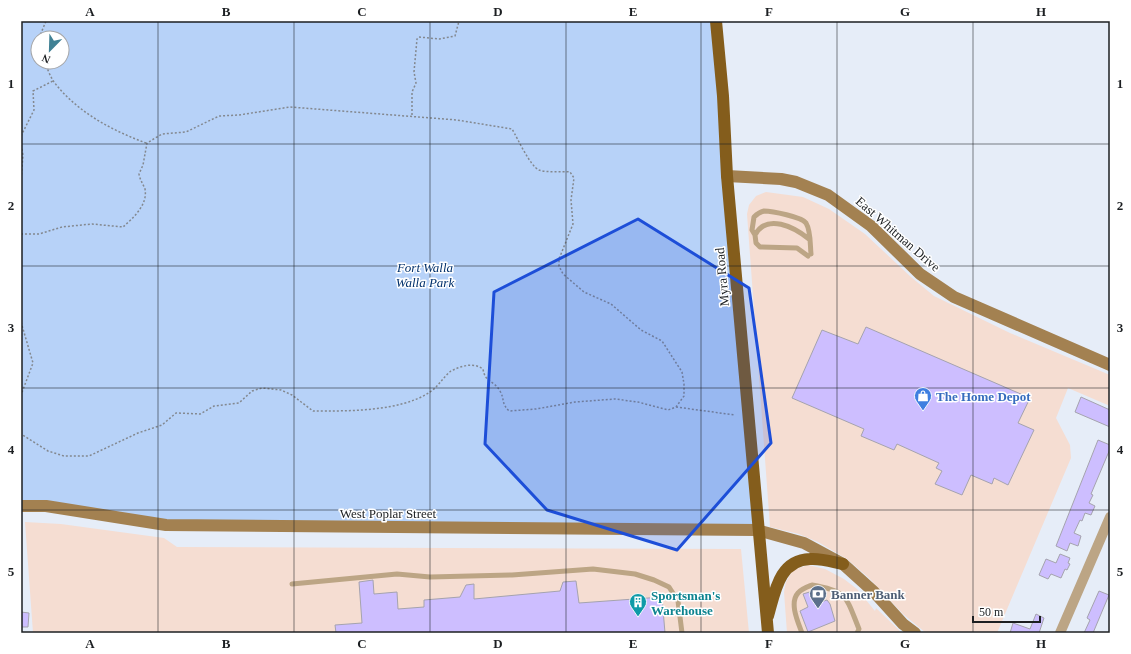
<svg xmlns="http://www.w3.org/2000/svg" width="1131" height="654" font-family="'Times New Roman',serif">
  <rect width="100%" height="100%" fill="#e6edf8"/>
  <!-- commercial -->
  <path fill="#f5ddd2" d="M766 192 803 197 829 209 865 234 911 277 934 296 1010 333 1110 375V406L1068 388 1056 418 1070 445 1071 458 997 633H926L903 614 869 578 847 559 818 542 799 534 770 527 747 214 749 205 756 196Z
    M25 522 61 524 164 538 177 547 741 549 749 633H33Z
    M808 565 825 569 844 579 857 589 875 611 876 608 902 633H787L784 592 786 582 793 570Z"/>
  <!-- green -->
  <path fill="#b7d2f8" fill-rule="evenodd" d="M21 21H716L757 530 166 525 21 506ZM38 38H62V62H38Z"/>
  <!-- building -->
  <path fill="#cdbeff" stroke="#a5a3ae" d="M866 327 1030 398 1018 423 1034 430 1008 485 994 478 992 484 971 475 962 495 935 484 942 471 936 468 939 463 897 444 894 450 861 436 864 429 792 398 822 330 858 344Z
    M1081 397 1110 410V427L1075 412Z
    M1098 440 1110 445V449L1091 494 1093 495 1089 503 1095 506 1091 515 1085 513 1082 521 1080 520 1074 533 1081 536 1078 546 1070 543 1067 551 1056 546Z
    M1060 554 1070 558 1068 563 1070 564 1067 570 1065 569 1061 578 1051 574 1048 579 1039 575 1046 559 1056 563Z
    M373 580 374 594 397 592 398 609 424 607V600L460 597 466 585 474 584V599L560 591 563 582 576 581 579 603 662 597 665 633H336L335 625 362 623 359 582Z
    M816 590 821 602 827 600 830 604 835 621 808 632 800 611 808 607 803 594Z
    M1099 591 1109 595 1093 633H1084L1090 620 1087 618Z
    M21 612 29 613 28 627H21Z
    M1036 614 1044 618 1039 633H1010L1013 623 1030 629Z"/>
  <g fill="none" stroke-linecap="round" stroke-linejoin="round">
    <!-- path -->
    <path stroke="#83888f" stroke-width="1.5" stroke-dasharray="2 2" stroke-linecap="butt" d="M39 38 46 21
      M45 62C47 68 50 76 54 82 77 112 111 130 146 143
      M412 115V92L416 83 414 72 417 39 419 37 439 39 455 36 459 21
      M21 136 34 110 33 91 53 81
      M21 145 23 155 21 180
      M21 234H39L62 227 92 224 123 227C133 218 148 205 145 189 143 184 140 180 139 174L143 165 147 143 162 134 186 132 219 116 239 115 290 107 457 120 512 129C518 139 530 166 539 170 548 173 561 171 570 172L574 178 571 200 573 224 559 259V266L563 274 584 292 611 304 641 330 662 341 682 372 684 384V396L676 407 668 410 638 402 615 399 575 402 536 409 509 411C501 403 505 400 500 391 494 380 485 383 483 369 473 362 461 366 451 371 443 377 438 387 430 392 400 412 348 411 313 411L292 395 281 390 262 388 252 391 239 403 214 406 200 414 176 413 162 425 138 433 89 456H64L48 451 21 434
      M21 322 33 363 21 395
      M676 407 735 415"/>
    <!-- service -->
    <path stroke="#bca585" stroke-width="5" d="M755 235 756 243 760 247 797 248 808 256
      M809 239C794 227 767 213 755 235L752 230 754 217C757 214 760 212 764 211 772 211 802 217 806 223 811 231 810 245 811 254
      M292 584 397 574 430 577 512 575 593 569 635 574 654 580 669 587 678 601 682 633
      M802 633C798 622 789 603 798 593 801 589 807 587 812 585 848 591 846 597 859 629L857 633"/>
    <!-- minor -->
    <path stroke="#bca585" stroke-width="10" d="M1060 633 1110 517"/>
    <!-- secondary -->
    <path stroke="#a38151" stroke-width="12" d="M727 176 781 179 796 182 828 195 871 226 920 274 954 297 1110 365
      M21 506H46L166 525 757 530 804 543 843 564 874 592 903 624 915 633"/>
    <!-- trunk -->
    <path stroke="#845d1c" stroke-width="12" d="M716 21 723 96 727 176 768 633
      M768 616C775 592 779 560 810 559 821 558 833 562 843 564"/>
  </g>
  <!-- marked area -->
  <path fill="#1d4ed8" fill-opacity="0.2" stroke="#1d4ed8" stroke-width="3" stroke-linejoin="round" d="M638 219 749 288 771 443 677 550 547 510 485 444 494 292Z"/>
  <!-- grid -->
  <path fill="none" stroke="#1c1f22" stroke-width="1" stroke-opacity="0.55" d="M158 21V633M294 21V633M430 21V633M566 21V633M701 21V633M837 21V633M973 21V633M21 144H1110M21 266H1110M21 388H1110M21 510H1110"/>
  <!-- icons -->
  <defs>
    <symbol id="shop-pin" viewBox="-11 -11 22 30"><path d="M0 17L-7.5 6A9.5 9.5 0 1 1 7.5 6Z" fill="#3f7fe0" stroke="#fff"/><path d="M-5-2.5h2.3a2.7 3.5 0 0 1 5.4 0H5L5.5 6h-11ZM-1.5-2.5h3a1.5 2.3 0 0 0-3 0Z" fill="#fff"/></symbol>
    <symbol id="bank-pin" viewBox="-11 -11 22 30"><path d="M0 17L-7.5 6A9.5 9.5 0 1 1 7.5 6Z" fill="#5c6f8a" stroke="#fff"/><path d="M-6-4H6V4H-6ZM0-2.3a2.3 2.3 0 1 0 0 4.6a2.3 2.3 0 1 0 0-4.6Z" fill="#fff"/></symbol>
    <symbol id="building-pin" viewBox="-11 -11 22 30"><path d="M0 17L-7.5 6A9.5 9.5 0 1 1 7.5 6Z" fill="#0f9aa8" stroke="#fff"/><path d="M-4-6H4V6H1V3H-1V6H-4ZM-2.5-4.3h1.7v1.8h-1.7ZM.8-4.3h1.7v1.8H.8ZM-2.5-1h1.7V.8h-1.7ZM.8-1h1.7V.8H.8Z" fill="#fff"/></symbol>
  </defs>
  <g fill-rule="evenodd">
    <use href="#shop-pin" x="913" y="386" width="20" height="27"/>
    <use href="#bank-pin" x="808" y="584" width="20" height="27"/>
    <use href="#building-pin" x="628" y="592" width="20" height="27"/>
  </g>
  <g text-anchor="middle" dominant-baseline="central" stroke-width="3" stroke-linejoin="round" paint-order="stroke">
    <!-- street labels -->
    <g font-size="13" fill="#1c1f22" stroke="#fff">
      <text transform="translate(898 234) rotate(41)">East Whitman Drive</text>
      <text transform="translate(722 277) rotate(-95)">Myra Road</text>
      <text x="388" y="513">West Poplar Street</text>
    </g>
    <!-- park labels -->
    <g font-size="13" font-style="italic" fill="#00306b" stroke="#fff">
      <text x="425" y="267">Fort Walla<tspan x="425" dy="15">Walla Park</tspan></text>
    </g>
    <!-- shop labels -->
    <g font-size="13" font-weight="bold" fill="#366cbe" stroke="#fff" text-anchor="start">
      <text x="936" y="396">The Home Depot</text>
    </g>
    <!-- service labels -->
    <g font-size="13" font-weight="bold" fill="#4e5e75" stroke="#fff" text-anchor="start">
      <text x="831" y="594">Banner Bank</text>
    </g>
    <!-- culture labels -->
    <g font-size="13" font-weight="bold" fill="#0d838f" stroke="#fff" text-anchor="start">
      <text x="651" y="595">Sportsman's<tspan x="651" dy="15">Warehouse</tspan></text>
    </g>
  </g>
  <!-- border -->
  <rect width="1131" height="654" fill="none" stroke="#ffffff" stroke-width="44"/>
  <!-- north arrow -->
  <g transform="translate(50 50) rotate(203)"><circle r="19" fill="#ffffff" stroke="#a4a5a7"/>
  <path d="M0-3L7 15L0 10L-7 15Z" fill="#408194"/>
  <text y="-6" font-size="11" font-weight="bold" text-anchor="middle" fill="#1c1f22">N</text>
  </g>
  <!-- scale -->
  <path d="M973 616v6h67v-6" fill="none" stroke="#1c1f22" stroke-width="2"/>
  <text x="979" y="616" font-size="12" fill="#1c1f22" stroke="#ffffff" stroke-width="3" paint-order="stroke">50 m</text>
  <rect x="22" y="22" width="1087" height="610" fill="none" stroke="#1c1f22" stroke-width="1.5"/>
  <g font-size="13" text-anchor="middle" font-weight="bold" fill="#1c1f22">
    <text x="90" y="16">A</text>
    <text x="226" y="16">B</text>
    <text x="362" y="16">C</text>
    <text x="498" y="16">D</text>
    <text x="633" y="16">E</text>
    <text x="769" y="16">F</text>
    <text x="905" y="16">G</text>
    <text x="1041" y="16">H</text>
    <text x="11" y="88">1</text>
    <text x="1120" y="88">1</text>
    <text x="11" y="210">2</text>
    <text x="1120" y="210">2</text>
    <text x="11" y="332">3</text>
    <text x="1120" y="332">3</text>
    <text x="11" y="454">4</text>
    <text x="1120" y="454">4</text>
    <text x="11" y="576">5</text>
    <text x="1120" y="576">5</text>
    <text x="90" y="648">A</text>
    <text x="226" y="648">B</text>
    <text x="362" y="648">C</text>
    <text x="498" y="648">D</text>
    <text x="633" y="648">E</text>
    <text x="769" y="648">F</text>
    <text x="905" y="648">G</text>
    <text x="1041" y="648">H</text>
  </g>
</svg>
